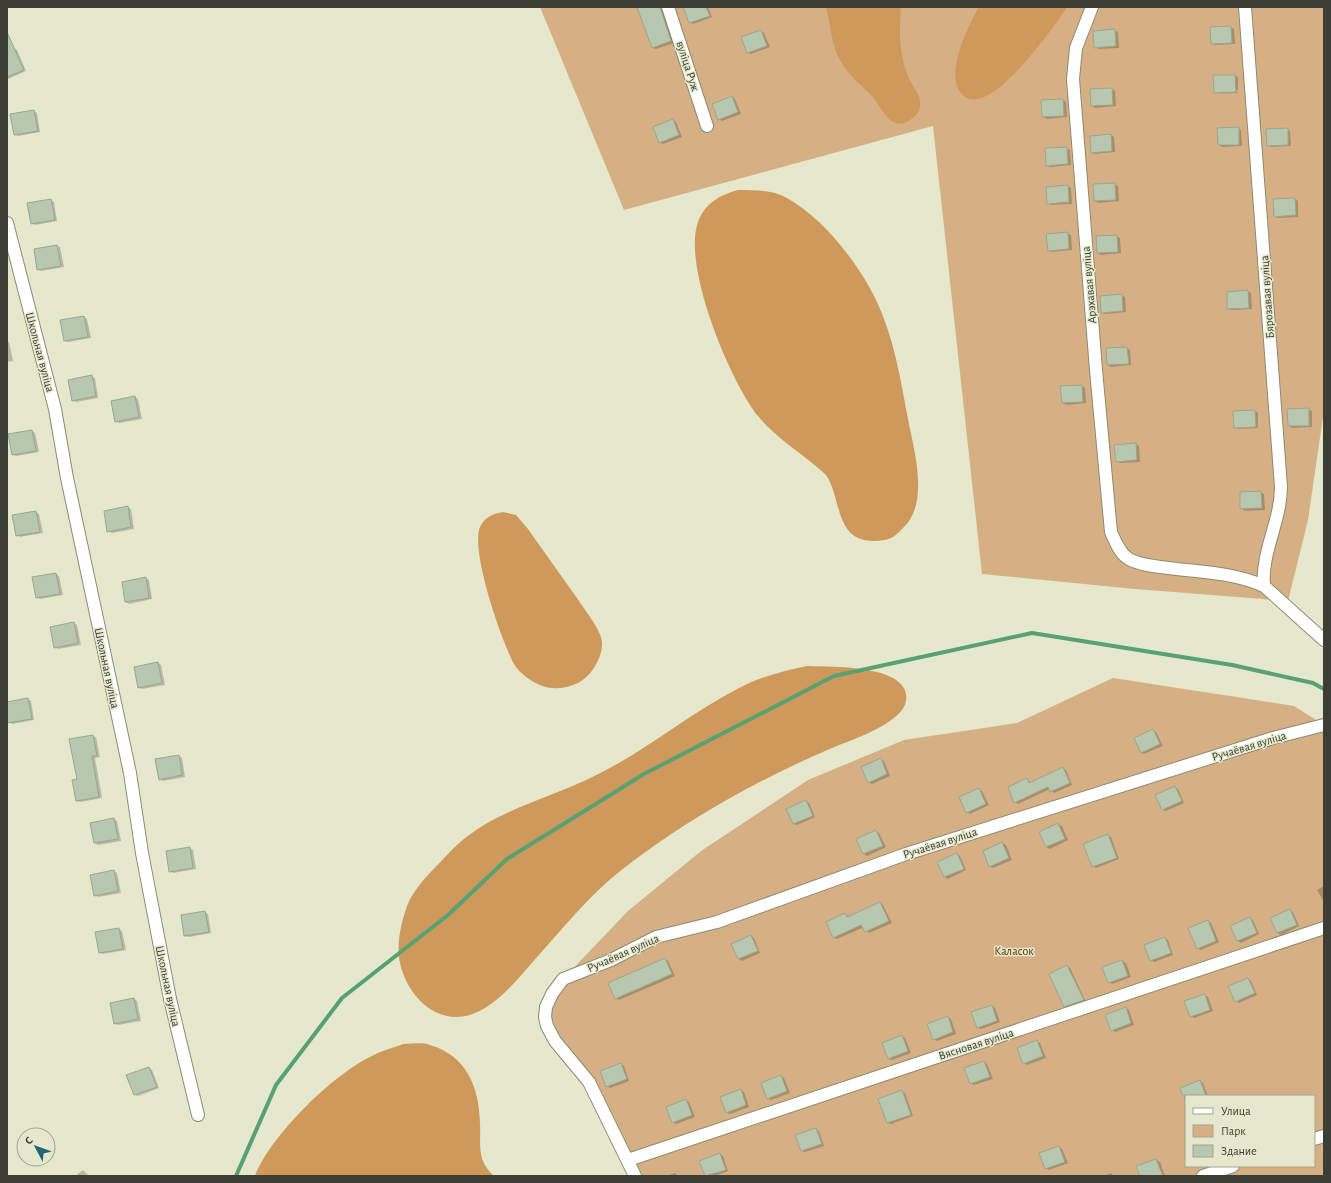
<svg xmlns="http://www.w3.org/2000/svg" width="1331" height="1183" font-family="'Alegreya Sans',sans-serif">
  <rect width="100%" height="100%" fill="#e5e8cc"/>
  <!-- green -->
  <path fill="#d6b084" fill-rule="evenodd" d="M540 7H1324V410L1308 520 1288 601 1135 589 982 574 933 126 624 210Z
    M1113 678 1294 706 1324 725V1176H635L608 1122 562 1051 546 1007 563 979 628 911 701 851 808 780 904 740 1017 723ZM1186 1096H1314V1166H1186Z"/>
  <!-- forest -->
  <path fill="#cf995b" d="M826 7H901C899 32 899 55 909 79 913 87 922 96 920 106 919 113 916 116 910 120 891 134 881 106 872 96 861 85 849 76 841 62 831 45 831 26 826 7Z
    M979 7H1067C1052 31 1012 83 988 95 981 99 972 102 965 97 941 79 968 27 979 7Z
    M738 190C754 190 773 190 787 198 827 220 869 276 884 319 897 353 902 389 909 424 915 454 929 504 903 528 900 531 896 535 893 537 884 542 866 542 858 538 836 528 839 493 826 475 822 471 817 467 812 463 794 448 773 435 758 416 730 381 682 266 698 222 705 203 720 195 738 190Z
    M503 512 516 515 528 529C545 553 562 577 579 601 586 612 597 625 601 637 606 653 592 676 578 683 560 691 545 690 529 679 524 676 517 669 514 664 502 642 468 546 481 525 486 516 494 514 503 512Z
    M807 666C830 667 912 664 906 701 903 723 851 740 832 748 757 780 684 821 619 872 589 896 563 928 538 956 519 977 498 1006 470 1015 435 1025 407 995 400 963 396 945 401 923 407 906 414 887 433 870 447 855 488 809 554 799 606 770 652 746 692 712 739 688 760 677 783 671 807 666Z
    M403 1044C411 1044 423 1042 430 1045 467 1056 479 1087 480 1123 481 1145 476 1160 494 1176H255C270 1136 335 1072 374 1055 383 1050 393 1048 403 1044Z"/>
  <!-- shadow -->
  <path fill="#0003" d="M638 7H662L674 43 656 49 653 48Z
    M686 7H708L712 17 693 24 690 22Z
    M1231 27 1234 29 1235 44 1215 45 1212 43 1211 28Z
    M1114 30 1118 32 1119 48 1099 49 1095 47Z
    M761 31 764 33 770 47 751 54 748 53Z
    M14 48 17 50 26 71 8 79 7 51Z
    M1235 76 1238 77V90L1215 92Z
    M1111 89 1115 91 1116 106 1095 108 1092 106Z
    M1238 92V93L1217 94Z
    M732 97 735 99 741 114 722 121 719 119Z
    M1063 100 1066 102 1067 117 1047 119 1043 117Z
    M34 111 37 113 40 132 18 136 15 134Z
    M673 120 676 122 682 137 663 144 659 142Z
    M1238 128 1241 130 1242 146 1222 147 1219 145Z
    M1287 129 1290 131 1291 146 1271 147 1268 145Z
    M1111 135 1114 137 1115 152 1095 154 1092 152Z
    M1066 148 1070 150 1071 165 1050 167 1047 165Z
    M1114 184 1118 186 1119 201 1098 203 1095 201Z
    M1068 186 1071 188 1072 204 1051 205 1048 203Z
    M1295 199 1298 201V217L1278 218 1275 216Z
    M51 200 54 202 57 221 35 225 32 223Z
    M1068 233 1071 235 1072 250 1052 252 1048 250Z
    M1117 236 1120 238 1121 253 1101 255 1098 253Z
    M57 246 60 247 64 267 41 271 38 269 35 250Z
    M1248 291 1251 293 1252 309 1231 310 1228 308Z
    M1121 295 1125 297 1126 312 1105 314 1102 312Z
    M84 317 87 319 91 338 68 342 65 341 62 321Z
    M7 341 9 342 13 361 7 362Z
    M1127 348 1130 350 1131 365 1111 367 1108 365Z
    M92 377 95 378 98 398 76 402 73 400Z
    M1082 386 1085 388 1086 403 1066 405 1063 403Z
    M135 397 138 399 142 419 119 423 116 421Z
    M1308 409 1312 411V427L1292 428 1289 426Z
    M1255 411 1258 413V428L1238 429 1235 427Z
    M32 431 35 433 39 452 16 456 13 454Z
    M1136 444 1139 446 1140 462 1120 463 1117 461Z
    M1261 492 1264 494 1265 510 1245 511 1241 509Z
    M127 507 131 509 134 529 112 533 108 531Z
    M36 512 39 514 43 533 20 537 17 535Z
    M56 574 59 576 63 595 40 599 37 597Z
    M145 578 149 580 152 599 129 604 126 602Z
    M74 623 77 625 81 645 58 649 55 647Z
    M158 663 161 665 165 685 142 689 139 687Z
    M28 699 31 701 34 720 12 724 9 722 7 703Z
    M1153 730 1156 732 1163 746 1144 754 1141 752Z
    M93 736 96 737 100 757 95 758 102 798 80 802 77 801 78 780 71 740Z
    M179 756 182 758 185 777 163 781 160 779Z
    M880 759 884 761 890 776 872 784 868 782Z
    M1063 769 1066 770 1072 785 1054 793 1050 789 1018 804 1015 802 1027 779 1031 783Z
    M1175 787 1178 789 1184 803 1166 811 1163 810Z
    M979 789 982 791 989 805 970 814 967 812Z
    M806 801 809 803 815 817 797 825 794 824 788 809Z
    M114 819 117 821 121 841 98 845 95 843Z
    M1058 824 1062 826 1068 840 1050 849 1046 847Z
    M876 831 879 833 886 847 867 856 864 854 858 839Z
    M1107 836 1111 837 1119 859 1096 868 1093 866Z
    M1002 843 1006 845 1012 860 993 868 990 866Z
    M189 848 193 850 196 869 173 873 170 871Z
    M957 854 960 856 966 870 948 879 945 877 938 862Z
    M114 871 117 873 121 893 98 897 95 895Z
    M1324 886V902L1317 890Z
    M880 903 883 905 892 923 869 933 864 927 837 939 833 937 845 914 849 917Z
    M1290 910 1293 912 1299 926 1281 935 1278 933 1271 918Z
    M205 912 208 914 211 933 189 937 185 936Z
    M1250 918 1253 920 1259 934 1241 943 1238 941 1232 926Z
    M1208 921 1211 923 1219 942 1201 950 1197 948Z
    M119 929 122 931 126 950 103 954 100 952Z
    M751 936 754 938 760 953 742 961 739 959 732 944Z
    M1165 938 1168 940 1173 955 1154 962 1151 960Z
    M665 959 668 961 675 976 619 1000 616 998Z
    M1122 961 1126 963 1131 977 1112 984 1109 982 1103 968Z
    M1067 966 1070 968 1086 1002 1069 1008 1065 1006Z
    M1248 979 1251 981 1257 995 1239 1003 1236 1001Z
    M1205 995 1208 997 1213 1011 1194 1018 1191 1016Z
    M134 999 137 1001 141 1021 118 1025 115 1023Z
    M992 1006 995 1008 1000 1022 981 1029 978 1028Z
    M1126 1008 1129 1010 1134 1025 1115 1032 1112 1030Z
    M948 1017 951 1019 956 1034 937 1041 934 1039Z
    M902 1036 905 1038 911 1053 892 1060 888 1058Z
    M1037 1041 1040 1043 1046 1058 1027 1065 1024 1063Z
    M984 1062 987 1064 993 1079 974 1085 971 1084Z
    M621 1064 624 1066 629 1081 610 1088 607 1086Z
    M149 1068 152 1070 159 1088 138 1096 135 1095Z
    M781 1076 784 1078 790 1093 771 1100 767 1098Z
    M1200 1081 1203 1083 1208 1096H1186V1102L1181 1088Z
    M741 1090 744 1092 749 1107 730 1114 727 1112Z
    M902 1091 905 1093 913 1116 891 1124 888 1123Z
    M686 1100 689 1102 695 1117 676 1124 673 1122Z
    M816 1129 819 1131 824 1146 805 1152 802 1151 797 1136Z
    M1059 1147 1062 1149 1068 1163 1049 1170 1045 1168Z
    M720 1154 723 1156 728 1171 715 1176H706L701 1161Z
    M1156 1160 1160 1162 1165 1176H1141Z
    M83 1170 89 1176H75Z
    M675 1173 678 1176H666Z
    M1111 1173 1114 1176H1103Z"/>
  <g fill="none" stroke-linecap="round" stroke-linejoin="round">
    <!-- stream -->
    <path stroke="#57a172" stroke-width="4" d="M236 1176 276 1085 342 998 448 915 507 859 644 774 834 676 1032 633 1232 665 1313 683 1324 689"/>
  </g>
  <!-- building -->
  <path fill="#b8c7af" stroke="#98a78f" d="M637 7H660L671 41 652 48Z
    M683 7H706L710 16 689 23Z
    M1231 26 1232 43 1211 44 1210 27Z
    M1115 29 1116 46 1094 48 1093 31Z
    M761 30 767 46 747 53 741 37Z
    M7 32 24 70 7 77Z
    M1213 75H1235L1236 92 1214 93Z
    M1112 88 1113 105 1091 106 1090 89Z
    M732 96 738 112 718 120 712 104Z
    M1063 99 1064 116 1042 117 1041 100Z
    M34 110 38 131 14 135 10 114Z
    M673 119 679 135 659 143 653 127Z
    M1239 127V145H1218L1217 128Z
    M1288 128V145L1267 146 1266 129Z
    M1111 134 1112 151 1091 153 1090 136Z
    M1067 147 1068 164 1046 166 1045 148Z
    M1115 183 1116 200 1094 201 1093 184Z
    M1068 185 1069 202 1047 204 1046 187Z
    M1295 198 1296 215 1274 217 1273 199Z
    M51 199 55 220 31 224 27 203Z
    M1068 232 1069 249 1048 251 1046 234Z
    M1117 235 1118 252 1097 253 1096 236Z
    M57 245 61 266 37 270 34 249Z
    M1248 290 1249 308 1227 309V292Z
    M1122 294 1123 311 1101 313 1100 296Z
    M84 316 88 337 64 341 60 320Z
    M1127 347 1129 364 1107 365 1106 348Z
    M92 375 96 396 72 401 68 380Z
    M1082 385 1083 402 1062 403 1060 386Z
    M135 396 139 417 115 422 111 401Z
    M1309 408V426H1288L1287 409Z
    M1255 410 1256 427 1234 428 1233 411Z
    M32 430 36 451 12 455 8 434Z
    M1136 443 1137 460 1116 462 1114 445Z
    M1261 491 1262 508 1240 509V492Z
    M128 506 131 527 107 532 104 511Z
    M36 511 40 532 16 536 12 515Z
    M56 573 60 594 36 598 32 577Z
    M146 577 149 598 125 602 122 582Z
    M74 622 78 643 54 648 50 627Z
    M158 662 162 683 138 688 134 667Z
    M28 698 32 719 7 723V702Z
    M1153 729 1160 744 1141 753 1134 738Z
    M93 735 97 756H92L99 797 76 801 72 780 77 779 69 739Z
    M179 755 182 775 159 780 155 759Z
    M881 758 887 774 868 783 861 767Z
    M1063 767 1070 783 1050 792 1048 787 1014 803 1008 787 1027 778 1029 783Z
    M1175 786 1182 801 1162 810 1155 795Z
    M979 788 986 804 966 813 959 797Z
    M806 800 813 816 793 824 786 809Z
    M114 818 118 839 94 843 90 823Z
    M1058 823 1065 839 1046 847 1039 832Z
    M876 830 883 846 863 854 856 839Z
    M1108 834 1117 858 1092 867 1083 844Z
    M1002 842 1009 858 989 867 983 851Z
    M190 847 193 868 169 872 166 851Z
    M957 853 964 869 944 877 937 862Z
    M114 870 118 891 94 896 90 875Z
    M880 902 889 921 865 932 861 925 833 938 826 922 845 913 847 917Z
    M1290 909 1297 925 1277 933 1270 918Z
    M205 911 209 932 184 936 181 915Z
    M1250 917 1257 933 1237 941 1230 926Z
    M1208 920 1216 941 1197 949 1188 928Z
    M119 928 123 949 99 953 95 932Z
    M751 935 758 951 738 959 731 944Z
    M1165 937 1171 953 1150 961 1144 945Z
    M665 958 672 974 615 999 608 983Z
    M1122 960 1128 976 1108 983 1102 967Z
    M1067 965 1084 1000 1064 1007 1049 974Z
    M1248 978 1255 993 1235 1002 1228 986Z
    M1205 994 1210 1010 1190 1017 1184 1001Z
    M134 998 138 1019 114 1024 110 1003Z
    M992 1005 997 1021 977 1028 971 1012Z
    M1126 1007 1131 1023 1111 1031 1105 1015Z
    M948 1016 953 1032 933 1040 927 1024Z
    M902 1035 908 1051 888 1059 882 1043Z
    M1037 1040 1043 1056 1023 1064 1017 1048Z
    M984 1061 990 1077 970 1084 964 1068Z
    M621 1063 627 1079 606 1087 600 1071Z
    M149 1067 157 1087 134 1095 126 1075Z
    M781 1075 787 1091 767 1099 761 1083Z
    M1200 1080 1206 1096H1183L1180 1088Z
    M741 1089 746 1105 726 1113 720 1097Z
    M902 1090 911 1115 887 1123 878 1099Z
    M686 1099 692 1115 672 1123 666 1107Z
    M816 1128 822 1144 801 1151 795 1135Z
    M1059 1146 1065 1162 1045 1169 1039 1153Z
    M720 1153 726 1170 705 1176 699 1161Z
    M1156 1159 1163 1176H1140L1136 1166Z"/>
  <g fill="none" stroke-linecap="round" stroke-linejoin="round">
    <defs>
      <path id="street" d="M668 7 707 126
        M1092 7 1076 48 1073 79 1096 370 1111 532C1115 541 1120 554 1129 559 1141 566 1164 567 1177 569 1206 572 1237 574 1264 586L1324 640
        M1245 7 1281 487C1281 521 1261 552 1264 586
        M7 223 55 409 67 478 130 773 142 853 170 999 198 1115
        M1314 1139 1324 1136
        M628 1160 1324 928
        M635 1176 589 1082 555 1041 547 1026 545 1017 546 1007 552 994 563 979 611 960 656 937 717 922 906 854 1273 738 1324 725
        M1203 1176 1233 1166"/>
    </defs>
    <!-- street casing -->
    <use href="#street" stroke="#898c72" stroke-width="14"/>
    <!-- street -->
    <use href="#street" stroke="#fff" stroke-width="12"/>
  </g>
  <g text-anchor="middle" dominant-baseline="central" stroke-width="3" stroke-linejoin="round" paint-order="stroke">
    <!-- street labels -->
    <g font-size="12" fill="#3d3e33" stroke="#e5e8cc">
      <text transform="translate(688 66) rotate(72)">вуліца Руж</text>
      <text transform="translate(1089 285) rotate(-95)">Арэхавая вуліца</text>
      <text transform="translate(1267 297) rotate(-94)">Бярозавая вуліца</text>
      <text transform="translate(40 352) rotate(75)">Школьная вуліца</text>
      <text transform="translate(107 668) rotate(78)">Школьная вуліца</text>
      <text transform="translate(1249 746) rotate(-17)">Ручаёвая вуліца</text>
      <text transform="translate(940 843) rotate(-18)">Ручаёвая вуліца</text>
      <text transform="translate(623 953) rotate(-24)">Ручаёвая вуліца</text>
      <text transform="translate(168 986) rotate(78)">Школьная вуліца</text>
      <text transform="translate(976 1044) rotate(-18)">Вясновая вуліца</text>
    </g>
    <!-- park labels -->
    <g font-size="12" fill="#593600" stroke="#e5e8cc">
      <text x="1014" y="951">Каласок</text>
    </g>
  </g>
  <!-- border -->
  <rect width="1331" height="1183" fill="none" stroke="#3d3e33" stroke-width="16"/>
  <!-- legend -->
  <rect x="1185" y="1095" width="130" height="72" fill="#e5e8cc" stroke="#a2a48f"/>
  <rect x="1193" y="1108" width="20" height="6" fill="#ffffff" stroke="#a2a48f"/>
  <text x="1221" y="1115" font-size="12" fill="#3d3e33">Улица</text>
  <rect x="1193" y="1125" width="20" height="12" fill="#d6b084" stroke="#a2a48f"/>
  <text x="1221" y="1135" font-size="12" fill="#3d3e33">Парк</text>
  <rect x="1193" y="1145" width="20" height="12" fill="#b8c7af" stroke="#a2a48f"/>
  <text x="1221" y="1155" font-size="12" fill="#3d3e33">Здание</text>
  <!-- north arrow -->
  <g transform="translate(36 1147) rotate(311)"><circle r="19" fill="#e5e8cc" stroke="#a2a48f"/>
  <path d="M0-3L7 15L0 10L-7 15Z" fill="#216577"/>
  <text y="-6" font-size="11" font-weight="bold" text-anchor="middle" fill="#3d3e33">С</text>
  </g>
</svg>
